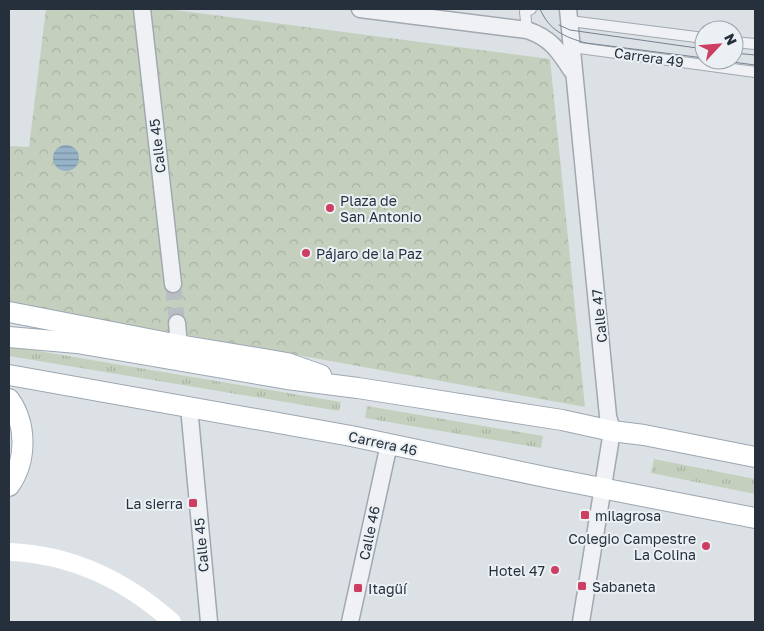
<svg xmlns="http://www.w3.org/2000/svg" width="764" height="631" font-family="'Golos Text',sans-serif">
  <defs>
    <pattern id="grass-tufts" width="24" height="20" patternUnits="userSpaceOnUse" patternTransform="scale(1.25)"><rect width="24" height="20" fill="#c4d0bd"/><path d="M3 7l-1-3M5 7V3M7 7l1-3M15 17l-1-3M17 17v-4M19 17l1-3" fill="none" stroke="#a8b3a3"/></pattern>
    <pattern id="forest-crowns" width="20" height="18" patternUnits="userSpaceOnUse" patternTransform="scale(1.25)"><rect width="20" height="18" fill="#c4d0bd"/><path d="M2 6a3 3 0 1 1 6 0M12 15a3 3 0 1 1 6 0" fill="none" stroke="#a8b3a3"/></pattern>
    <pattern id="water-rules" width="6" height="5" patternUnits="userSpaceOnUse" patternTransform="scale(1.25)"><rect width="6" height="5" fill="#96b3c7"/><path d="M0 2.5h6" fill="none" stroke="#7a92a3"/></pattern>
  </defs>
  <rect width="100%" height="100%" fill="#dce1e6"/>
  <!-- grass -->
  <path fill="url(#grass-tufts)" d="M9 346 341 402 339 411 9 356Z
    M367 406 543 436 541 448 365 418Z
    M654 459 755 479V494L651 473Z"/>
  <!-- forest -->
  <path fill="url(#forest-crowns)" d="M46 9H167L550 59 585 407 9 303V146L29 147Z"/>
  <!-- water -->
  <path fill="url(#water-rules)" d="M53 158a13 13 0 1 1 26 0a13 13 0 1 1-26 0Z"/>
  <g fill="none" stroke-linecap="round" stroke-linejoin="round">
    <!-- tertiary-tunnel -->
    <path stroke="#b8bec4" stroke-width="16" stroke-dasharray="16 8" stroke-linecap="butt" d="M173 284 177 323"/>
    <defs>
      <path id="pedestrian" d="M570 21 704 38
        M527 30 525 12 531 9
        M734 42 755 44
        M572 47 755 72"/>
      <path id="tertiary" d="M142 9 173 284
        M360 9 527 30C551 38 559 51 572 71
        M568 9 608 416 612 431 581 622
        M177 323 179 345
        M189 407 209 622
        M350 622 389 444"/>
      <path id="primary" d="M9 312 179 345 287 363 321 375
        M9 337 77 343 287 379 358 388 562 420 612 431 644 435 755 457
        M9 375 351 436 550 478 755 518
        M9 399C27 424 27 461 9 486"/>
    </defs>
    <!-- pedestrian casing -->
    <use href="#pedestrian" stroke="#a2a8b0" stroke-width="12"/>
    <!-- tertiary casing -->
    <use href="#tertiary" stroke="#a2a8b0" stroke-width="19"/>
    <!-- primary casing -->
    <use href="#primary" stroke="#9ba7b2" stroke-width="22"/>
    <!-- pedestrian -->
    <use href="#pedestrian" stroke="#eff1f5" stroke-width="10"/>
    <!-- tertiary -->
    <use href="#tertiary" stroke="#eff1f5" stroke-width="16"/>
    <!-- secondary -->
    <path stroke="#fff" stroke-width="18" d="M9 552C71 554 127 581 172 622"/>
    <!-- primary -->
    <use href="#primary" stroke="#fff" stroke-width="20"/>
    <!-- tram -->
    <path stroke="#768290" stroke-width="1" d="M540 9C549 30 564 37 586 43L704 58
      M559 25 570 30 704 49
      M734 53 755 55
      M717 60 755 65"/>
  </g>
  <!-- markers -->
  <g fill="#ce3e62" stroke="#ebf0f4" stroke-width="2">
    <circle cx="330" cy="208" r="5"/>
    <circle cx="306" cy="253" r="5"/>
    <rect x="188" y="498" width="10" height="10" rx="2.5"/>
    <rect x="580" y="510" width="10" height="10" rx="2.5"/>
    <circle cx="706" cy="546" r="5"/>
    <circle cx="555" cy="570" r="5"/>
    <rect x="577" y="581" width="10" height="10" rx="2.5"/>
    <rect x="353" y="583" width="10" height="10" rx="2.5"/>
  </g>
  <g text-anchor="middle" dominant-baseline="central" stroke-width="4" stroke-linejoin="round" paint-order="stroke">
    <!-- street labels -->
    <g font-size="14" fill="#26303d" stroke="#ebf0f4">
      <text transform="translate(649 57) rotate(8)">Carrera 49</text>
      <text transform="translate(157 146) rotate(-97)">Calle 45</text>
      <text transform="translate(599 316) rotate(-96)">Calle 47</text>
      <text transform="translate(383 443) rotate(12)">Carrera 46</text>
      <text transform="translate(369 533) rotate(-78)">Calle 46</text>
      <text transform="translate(201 545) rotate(-95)">Calle 45</text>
    </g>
    <!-- poi labels -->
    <g font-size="14" fill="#26303d" stroke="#ebf0f4" text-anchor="start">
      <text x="340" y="200">Plaza de<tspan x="340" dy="16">San Antonio</tspan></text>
      <text x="316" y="253">Pájaro de la Paz</text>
      <text x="183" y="503" text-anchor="end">La sierra</text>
      <text x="595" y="515">milagrosa</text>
      <text x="696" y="538" text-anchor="end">Colegio Campestre<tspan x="696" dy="16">La Colina</tspan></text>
      <text x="545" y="570" text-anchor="end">Hotel 47</text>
      <text x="592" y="586">Sabaneta</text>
      <text x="368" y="588">Itagüí</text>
    </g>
  </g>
  <!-- border -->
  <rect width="764" height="631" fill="none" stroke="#26303d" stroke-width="20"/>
  <!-- north arrow -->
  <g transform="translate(719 45) rotate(64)"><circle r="24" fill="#ebf0f4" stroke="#9ca3ab"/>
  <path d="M0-4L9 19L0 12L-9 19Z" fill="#ce3e62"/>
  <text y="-8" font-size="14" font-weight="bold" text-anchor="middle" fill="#26303d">N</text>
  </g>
</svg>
